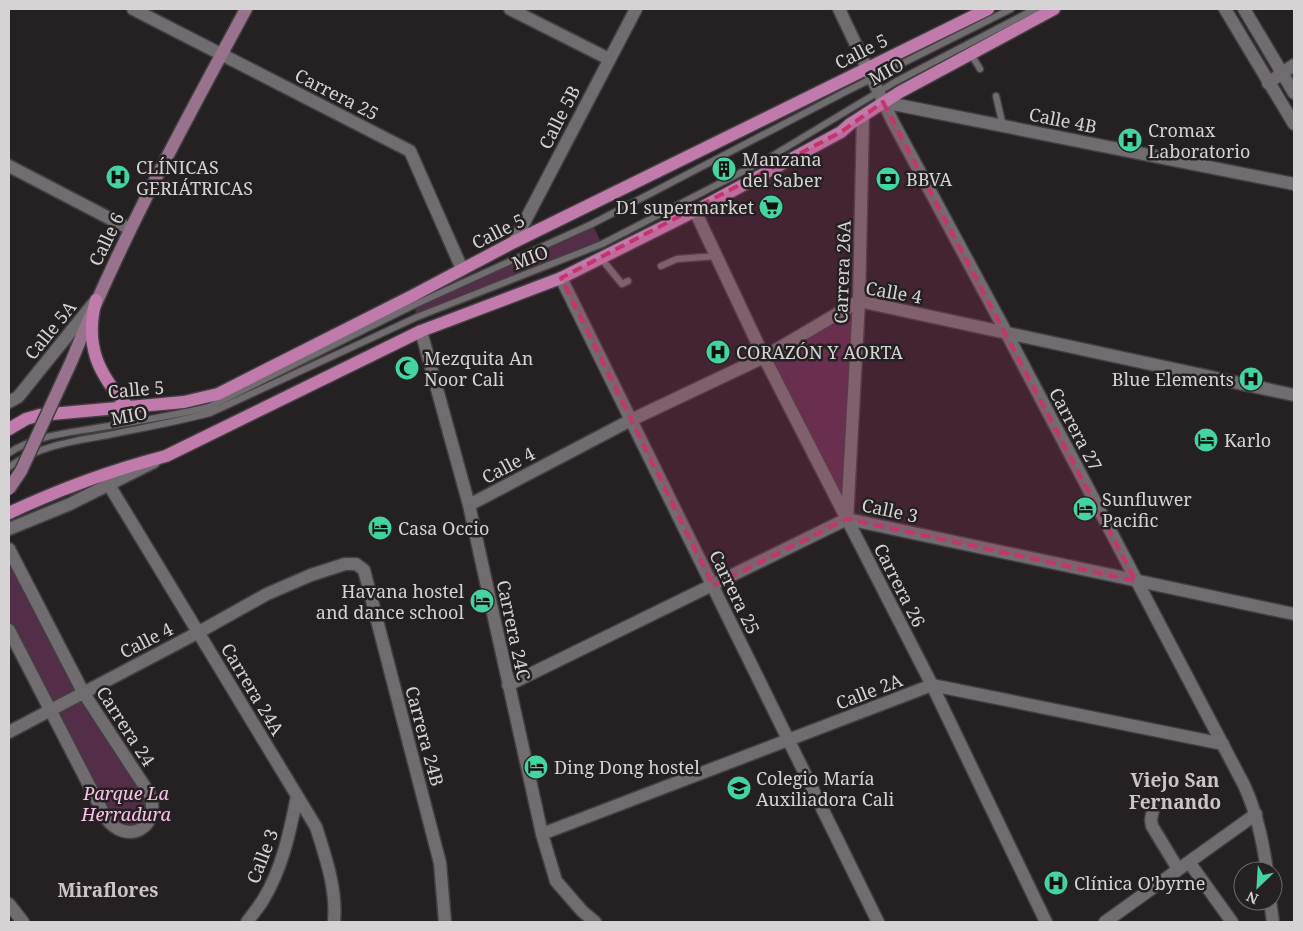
<svg xmlns="http://www.w3.org/2000/svg" width="1303" height="931" font-family="'Noto Serif',serif">
  <rect width="100%" height="100%" fill="#252123"/>
  <!-- green -->
  <path fill="#542e48" d="M592 224 602 244 417 317 414 305Z
    M859 301 847 519 764 357Z
    M9 549 153 803 141 829 112 826 9 630Z"/>
  <g fill="none" stroke-linecap="round" stroke-linejoin="round">
    <defs>
      <path id="service" d="M971 54 980 69
        M996 96 1003 126
        M600 257 622 284 628 281
        M661 266 677 259 717 256
        M9 453C34 436 67 433 96 428 134 422 172 416 209 407L414 305 592 224 843 93 1011 9
        M9 467C38 446 73 441 108 435 142 428 176 422 210 413L417 317 602 244 767 159 895 82 1035 9"/>
      <path id="minor" d="M133 9 410 151 462 269
        M510 9 609 59
        M839 9 867 68
        M1268 83 1294 65
        M9 166 130 229
        M695 211 764 357 932 685 1046 922
        M514 242 636 9
        M561 278 878 922
        M421 331 469 505 542 834 556 881 582 911 595 922
        M9 402 18 397 93 304
        M109 485 316 827C326 858 337 890 334 922
        M469 505 631 420 764 357 859 301 1294 395
        M847 519 859 301 863 116
        M9 529 70 504 154 462
        M9 549 83 692 149 793C163 827 127 847 106 818L9 630
        M508 685 847 519 1294 614
        M9 732 199 632 267 594 311 575 345 564H356L364 570 440 863 445 922
        M1153 809 1151 820 1152 826 1178 869
        M542 834 932 685 1223 744
        M1189 862 1232 922
        M9 904 23 922
        M247 922C252 915 258 908 263 900 282 869 290 832 297 796
        M1105 922 1256 814"/>
      <path id="tertiary" d="M1225 9 1294 124
        M1244 9 1294 93
        M867 68 893 122 1007 334 1244 785C1257 813 1263 841 1267 871
        M883 102 1294 184
        M1270 901 1273 922"/>
      <path id="secondary" d="M72 360C121 238 184 124 246 9"/>
      <path id="primary" d="M96 300C84 345 98 374 128 407
        M9 429 26 419 40 415 184 402 218 394 412 296 514 242 988 9
        M9 513C60 489 112 470 166 456L421 331 561 278 695 211 841 132 850 124 900 92 1054 9"/>
    </defs>
    <!-- service casing -->
    <use href="#service" stroke="#423e41" stroke-width="9"/>
    <!-- minor casing -->
    <use href="#minor" stroke="#423e41" stroke-width="15"/>
    <!-- tertiary casing -->
    <use href="#tertiary" stroke="#423e41" stroke-width="15"/>
    <!-- secondary casing -->
    <use href="#secondary" stroke="#423e41" stroke-width="15"/>
    <!-- primary casing -->
    <use href="#primary" stroke="#423e41" stroke-width="15"/>
    <!-- service -->
    <use href="#service" stroke="#716c6f" stroke-width="6"/>
    <!-- minor -->
    <use href="#minor" stroke="#716c6f" stroke-width="12"/>
    <!-- tertiary -->
    <use href="#tertiary" stroke="#716c6f" stroke-width="12"/>
    <!-- secondary -->
    <use href="#secondary" stroke="#99738d" stroke-width="12"/>
    <!-- primary -->
    <use href="#primary" stroke="#c07aab" stroke-width="12"/>
    <defs>
      <path id="secondary-bridge" d="M9 489 21 471 72 360"/>
    </defs>
    <!-- secondary-bridge casing -->
    <use href="#secondary-bridge" stroke="#423e41" stroke-width="15" stroke-linecap="butt"/>
    <!-- secondary-bridge -->
    <use href="#secondary-bridge" stroke="#99738d" stroke-width="12"/>
  </g>
  <!-- marked area -->
  <path fill="#c5346d" fill-opacity="0.2" stroke="#c5346d" stroke-width="4" stroke-dasharray="10 6" stroke-linejoin="round" d="M883 102 1136 581 847 519 713 586 561 278 841 132Z"/>
  <!-- icons -->
  <defs>
    <symbol id="hospital-disc" viewBox="-11 -11 22 22"><circle r="9.5" fill="#44d4a0" stroke="#252123"/><path d="M-5-5h3v3.5h4V-5h3V5h-3V1.5h-4V5h-3Z" fill="#111"/></symbol>
    <symbol id="building-disc" viewBox="-11 -11 22 22"><circle r="9.5" fill="#44d4a0" stroke="#252123"/><path d="M-4-6H4V6H1V3H-1V6H-4ZM-2.5-4.3h1.7v1.8h-1.7ZM.8-4.3h1.7v1.8H.8ZM-2.5-1h1.7V.8h-1.7ZM.8-1h1.7V.8H.8Z" fill="#111"/></symbol>
    <symbol id="bank-disc" viewBox="-11 -11 22 22"><circle r="9.5" fill="#44d4a0" stroke="#252123"/><path d="M-6-4H6V4H-6ZM0-2.3a2.3 2.3 0 1 0 0 4.6a2.3 2.3 0 1 0 0-4.6Z" fill="#111"/></symbol>
    <symbol id="supermarket-disc" viewBox="-11 -11 22 22"><circle r="9.5" fill="#44d4a0" stroke="#252123"/><path d="M-6-5.5h2.5l.6 2H6L4.5 2H-2.5L-4.4-4H-6ZM-1.5 3.2a1.3 1.3 0 1 0 .1 0ZM3 3.2a1.3 1.3 0 1 0 .1 0Z" fill="#111"/></symbol>
    <symbol id="mosque-disc" viewBox="-11 -11 22 22"><circle r="9.5" fill="#44d4a0" stroke="#252123"/><path d="M3.5-4.9A6 6 0 1 0 3.5 4.9A5 5 0 1 1 3.5-4.9Z" fill="#111"/></symbol>
    <symbol id="hotel-disc" viewBox="-11 -11 22 22"><circle r="9.5" fill="#44d4a0" stroke="#252123"/><path d="M-6-4.5h1.5V1H6V5H4.5V3h-9V5H-6ZM-4 0a1.8 1.8 0 1 1 3.6 0ZM.5 0V-2.5h3Q6-2.5 6 0Z" fill="#111"/></symbol>
    <symbol id="school-disc" viewBox="-11 -11 22 22"><circle r="9.5" fill="#44d4a0" stroke="#252123"/><path d="M0-5L7-2L0 1L-7-2ZM-4 1L0 2.5L4 1V4Q0 6-4 4Z" fill="#111"/></symbol>
  </defs>
  <g fill-rule="evenodd">
    <use href="#hospital-disc" x="1116" y="126" width="28" height="28"/>
    <use href="#building-disc" x="710" y="155" width="28" height="28"/>
    <use href="#hospital-disc" x="104" y="163" width="28" height="28"/>
    <use href="#bank-disc" x="874" y="165" width="28" height="28"/>
    <use href="#supermarket-disc" x="757" y="193" width="28" height="28"/>
    <use href="#hospital-disc" x="704" y="338" width="28" height="28"/>
    <use href="#mosque-disc" x="393" y="354" width="28" height="28"/>
    <use href="#hospital-disc" x="1237" y="365" width="28" height="28"/>
    <use href="#hotel-disc" x="1192" y="426" width="28" height="28"/>
    <use href="#hotel-disc" x="1071" y="495" width="28" height="28"/>
    <use href="#hotel-disc" x="366" y="514" width="28" height="28"/>
    <use href="#hotel-disc" x="468" y="587" width="28" height="28"/>
    <use href="#hotel-disc" x="522" y="753" width="28" height="28"/>
    <use href="#school-disc" x="725" y="774" width="28" height="28"/>
    <use href="#hospital-disc" x="1042" y="869" width="28" height="28"/>
  </g>
  <g text-anchor="middle" dominant-baseline="central" stroke-width="5" stroke-linejoin="round" paint-order="stroke">
    <!-- street labels -->
    <g font-size="18" fill="#d5d3d4" stroke="#252123">
      <text transform="translate(861 51) rotate(-27)">Calle 5</text>
      <text transform="translate(886 71) rotate(-29)">MIO</text>
      <text transform="translate(337 94) rotate(27)">Carrera 25</text>
      <text transform="translate(559 117) rotate(-63)">Calle 5B</text>
      <text transform="translate(1063 120) rotate(11)">Calle 4B</text>
      <text transform="translate(498 231) rotate(-27)">Calle 5</text>
      <text transform="translate(106 239) rotate(-64)">Calle 6</text>
      <text transform="translate(530 257) rotate(-21)">MIO</text>
      <text transform="translate(842 272) rotate(-88)">Carrera 26A</text>
      <text transform="translate(894 292) rotate(10)">Calle 4</text>
      <text transform="translate(50 330) rotate(-51)">Calle 5A</text>
      <text transform="translate(136 389) rotate(-5)">Calle 5</text>
      <text transform="translate(129 415) rotate(-11)">MIO</text>
      <text transform="translate(1076 429) rotate(62)">Carrera 27</text>
      <text transform="translate(508 465) rotate(-28)">Calle 4</text>
      <text transform="translate(890 510) rotate(12)">Calle 3</text>
      <text transform="translate(900 585) rotate(63)">Carrera 26</text>
      <text transform="translate(735 592) rotate(64)">Carrera 25</text>
      <text transform="translate(514 630) rotate(78)">Carrera 24C</text>
      <text transform="translate(146 640) rotate(-27)">Calle 4</text>
      <text transform="translate(253 689) rotate(59)">Carrera 24A</text>
      <text transform="translate(869 691) rotate(-21)">Calle 2A</text>
      <text transform="translate(126 726) rotate(57)">Carrera 24</text>
      <text transform="translate(425 736) rotate(75)">Carrera 24B</text>
      <text transform="translate(262 856) rotate(-69)">Calle 3</text>
    </g>
    <!-- poi labels -->
    <g font-size="18" fill="#d5d3d4" stroke="#252123" text-anchor="start">
      <text x="1148" y="130">Cromax<tspan x="1148" dy="21">Laboratorio</tspan></text>
      <text x="742" y="159">Manzana<tspan x="742" dy="21">del Saber</tspan></text>
      <text x="136" y="167">CLÍNICAS<tspan x="136" dy="21">GERIÁTRICAS</tspan></text>
      <text x="906" y="179">BBVA</text>
      <text x="754" y="207" text-anchor="end">D1 supermarket</text>
      <text x="736" y="352">CORAZÓN Y AORTA</text>
      <text x="424" y="358">Mezquita An<tspan x="424" dy="21">Noor Cali</tspan></text>
      <text x="1234" y="379" text-anchor="end">Blue Elements</text>
      <text x="1224" y="440">Karlo</text>
      <text x="1102" y="499">Sunfluwer<tspan x="1102" dy="21">Pacific</tspan></text>
      <text x="398" y="528">Casa Occio</text>
      <text x="464" y="591" text-anchor="end">Havana hostel<tspan x="464" dy="21">and dance school</tspan></text>
      <text x="554" y="767">Ding Dong hostel</text>
      <text x="756" y="778">Colegio María<tspan x="756" dy="21">Auxiliadora Cali</tspan></text>
      <text x="1074" y="883">Clínica O'byrne</text>
    </g>
    <!-- park labels -->
    <g font-size="18" font-style="italic" fill="#fdc2e9" stroke="#252123">
      <text x="126" y="793">Parque La<tspan x="126" dy="21">Herradura</tspan></text>
    </g>
    <!-- neighbourhood labels -->
    <g font-size="19" font-weight="bold" fill="#cbc5c9" stroke="#252123">
      <text x="1175" y="780">Viejo San<tspan x="1175" dy="22">Fernando</tspan></text>
      <text x="108" y="890">Miraflores</text>
    </g>
  </g>
  <!-- border -->
  <rect width="1303" height="931" fill="none" stroke="#d5d3d4" stroke-width="20"/>
  <!-- north arrow -->
  <g transform="translate(1258 886) rotate(205)"><circle r="24" fill="#252123" stroke="#6b686a"/>
  <path d="M0-4L9 19L0 12L-9 19Z" fill="#44d4a0"/>
  <text y="-8" font-size="14" font-weight="bold" text-anchor="middle" fill="#d5d3d4">N</text>
  </g>
</svg>
